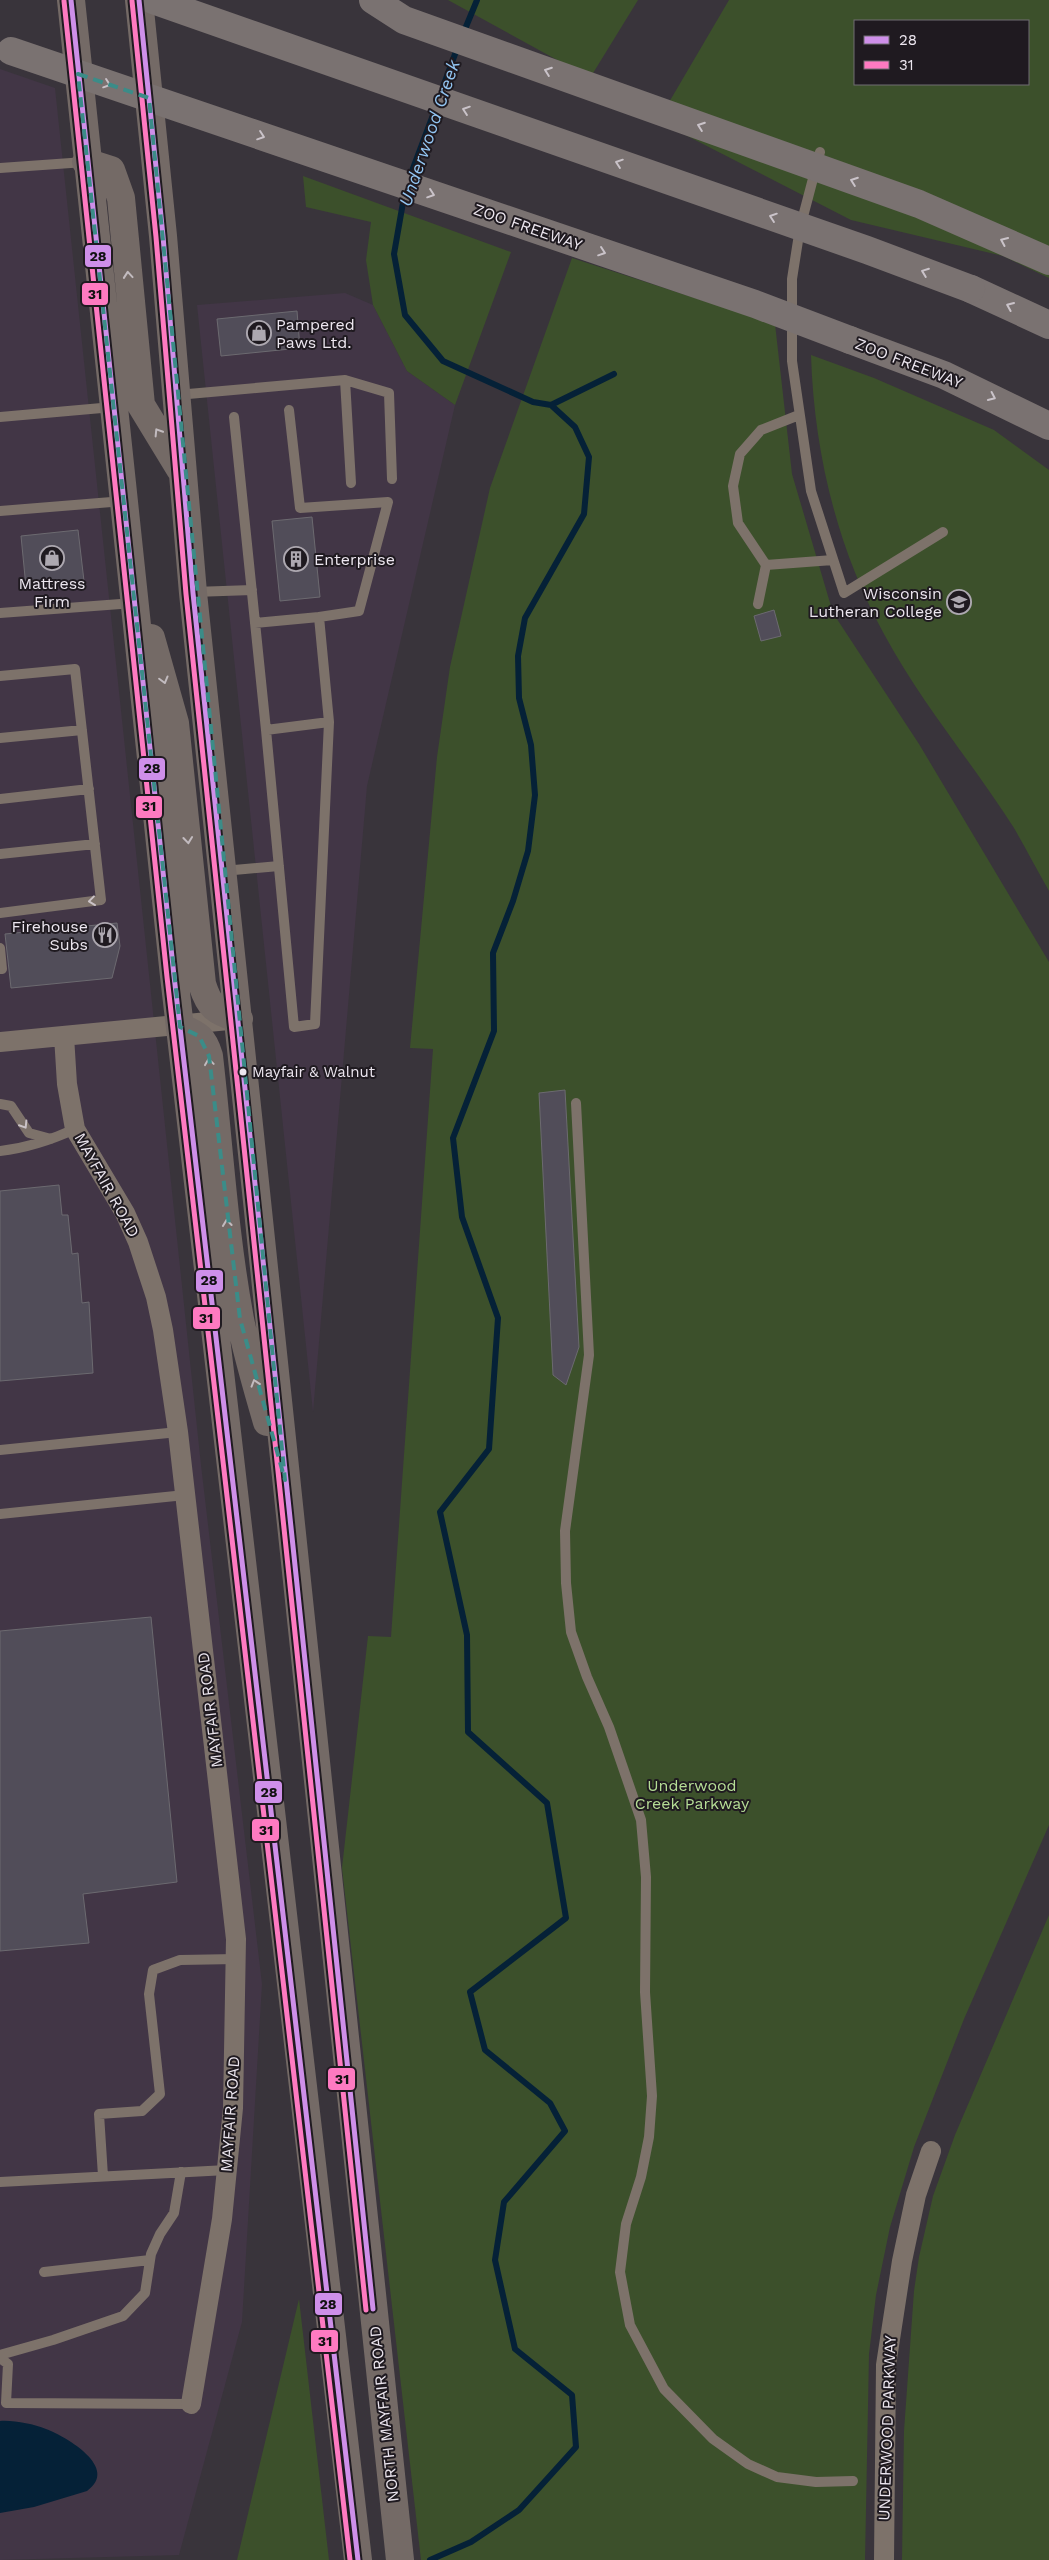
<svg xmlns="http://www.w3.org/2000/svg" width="1049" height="2560" font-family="'Work Sans',sans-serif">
  <rect width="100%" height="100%" fill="#39343b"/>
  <!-- built -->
  <path fill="#423646" d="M0 69 55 88 201 1465 262 1984 242 2322 179 2555 0 2560Z
    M345 293 373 305 407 371 455 405 367 786 313 1412 197 305Z"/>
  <!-- green -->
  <path fill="#3c502b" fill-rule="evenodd" d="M448 0H638L590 78Z
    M729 0H1049V278L1003 256 851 220 658 121ZM855 21H1028V84H855Z
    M303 176 511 252 455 405 407 371 373 305 366 260 371 222 306 207Z
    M572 258 775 324 792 474 833 613 919 744 1049 962V1825L964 2019 914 2147 890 2227 876 2295 869 2354 865 2560H421L342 1868 368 1636 391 1637 433 1049 410 1048 437 757 450 667 490 488Z
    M811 355 874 378 994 430 1049 470V891C1037 870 1026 849 1014 828 972 762 921 703 884 634 837 548 814 452 811 355Z
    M1049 1915V2560H902L904 2431 914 2291 919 2257 933 2196 955 2135Z
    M299 2299 329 2560H237Z"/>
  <!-- water -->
  <path fill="#052137" d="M0 2421C14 2420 33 2424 46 2429 67 2437 120 2468 87 2491L34 2507 0 2513Z"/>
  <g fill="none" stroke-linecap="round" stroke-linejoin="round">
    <!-- stream -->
    <path stroke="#052137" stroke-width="6" d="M463 34 477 0
      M440 95 458 46
      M409 179 436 107
      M405 191 394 254 405 315 443 361 533 402 551 405 575 427 589 457 584 514 525 618 518 656 519 698 531 745 535 795 528 851 513 901 493 953 494 1031 453 1138 462 1217 498 1318 489 1449 440 1512 467 1635 468 1732 547 1803 566 1918 470 1992 485 2050 550 2103 565 2131 504 2202 495 2260 515 2349 572 2395 576 2447 519 2510 471 2542 430 2560
      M551 405 614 374"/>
  </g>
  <!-- building -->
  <path fill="#514d59" stroke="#6c6a70" d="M297 311 300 348 221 356 217 319Z
    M312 517 320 597 280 601 272 521Z
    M78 530 84 581 26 587 21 536Z
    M774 610 781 636 761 641 754 616Z
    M117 923 120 946 112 978 11 988 5 934Z
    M565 1090 579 1347 566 1385 553 1375 539 1093Z
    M59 1185 62 1215H68L72 1254 78 1253 82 1303 89 1302 93 1373 0 1381V1191Z
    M151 1617 177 1882 83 1894 89 1943 0 1951V1631Z"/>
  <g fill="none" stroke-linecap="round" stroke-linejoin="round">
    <!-- lane -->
    <path stroke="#7d726a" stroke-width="10" d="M820 152 800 228 792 279V361L811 491 844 593 943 532
      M0 168 85 162
      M345 380 351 483
      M177 395 345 380 389 393 392 479
      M0 417 113 407
      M234 417 266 730 329 722 319 617 359 611 388 502 300 508 289 410
      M0 511 124 501
      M766 565 833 560
      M194 592 252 590
      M758 604 766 565 738 523 733 486 740 454 761 430 799 415
      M0 613 134 603
      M255 623 319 617
      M0 676 75 669 101 900 0 913
      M266 730 294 1027 315 1024 329 722
      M0 738 82 730
      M0 799 89 789
      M0 854 95 844
      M223 871 279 866
      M0 948 2 969H0
      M576 1103 589 1355 565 1531 566 1583 571 1632 587 1677 609 1727 641 1820 646 1877 645 1992 652 2096 649 2137 641 2177 626 2224 620 2272 630 2325 664 2389 713 2439 748 2464 777 2477 816 2482 853 2481
      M0 1104 11 1106 29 1133 51 1139
      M0 1151C27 1148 51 1140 75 1129
      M0 1450 178 1432
      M0 1514 185 1495
      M103 2176 99 2114 142 2111 160 2094 149 1994 153 1970 180 1960 236 1959
      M0 2182 227 2170
      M44 2272 150 2260
      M0 2355 53 2340 123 2316 145 2293 151 2254 160 2234 174 2213 181 2172
      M0 2358 8 2364 6 2403 191 2404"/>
    <!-- street -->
    <path stroke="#7d726a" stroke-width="20" d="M64 1036 67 1084 75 1129 125 1213 138 1242 156 1297 163 1330 178 1432 236 1939 233 2108 222 2219 191 2404
      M0 1042 239 1019
      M884 2560 886 2365 902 2261 916 2195 931 2151"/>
    <!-- primary -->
    <path stroke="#746a66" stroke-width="28" d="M71 0 174 976 358 2560
      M139 0 163 236 193 593 400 2560
      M86 162 111 170 121 198 141 405 180 469
      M151 638 175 723 202 984C210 1009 215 1010 239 1019
      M180 1027C197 1035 203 1036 209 1056 219 1143 224 1233 240 1319 247 1354 257 1388 267 1422"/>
    <!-- highway -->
    <path stroke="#7a7271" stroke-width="28" d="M971 289 1049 325
      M850 340 944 375 1049 426"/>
    <!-- highway-bridge -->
    <path stroke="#7a7271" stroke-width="28" d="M153 0 867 250 971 289
      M373 0 404 20 919 204 1049 261
      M11 51 755 304 850 340"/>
    <defs>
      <path id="bus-1" d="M71 0 174 976 358 2560
        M139 0 163 236 193 593 373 2309"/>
      <path id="bus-2" d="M64 1 167 977 350 2560
        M132 1 156 237 186 594 366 2310"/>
    </defs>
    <!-- bus-1 casing -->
    <use href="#bus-1" stroke="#1f1a20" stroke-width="9"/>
    <!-- bus-2 casing -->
    <use href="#bus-2" stroke="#1f1a20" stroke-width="9"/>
    <!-- bus-1 -->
    <use href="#bus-1" stroke="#ce8fe9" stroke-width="5"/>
    <!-- bus-2 -->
    <use href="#bus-2" stroke="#fe7ac1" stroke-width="5"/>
  </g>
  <!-- one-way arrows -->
  <defs><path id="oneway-chevron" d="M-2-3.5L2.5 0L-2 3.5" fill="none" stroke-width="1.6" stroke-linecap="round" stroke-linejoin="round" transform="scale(1.25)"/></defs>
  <g stroke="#cac3c9">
    <use href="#oneway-chevron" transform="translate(548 71) rotate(-160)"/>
    <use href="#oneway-chevron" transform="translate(107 84) rotate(19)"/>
    <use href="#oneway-chevron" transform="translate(466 110) rotate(-161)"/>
    <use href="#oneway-chevron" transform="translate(701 126) rotate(-160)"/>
    <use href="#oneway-chevron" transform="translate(261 136) rotate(19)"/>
    <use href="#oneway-chevron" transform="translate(619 163) rotate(-161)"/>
    <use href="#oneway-chevron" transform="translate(854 181) rotate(-160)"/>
    <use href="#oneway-chevron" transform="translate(431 194) rotate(19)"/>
    <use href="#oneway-chevron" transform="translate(773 217) rotate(-161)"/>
    <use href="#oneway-chevron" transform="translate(1004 241) rotate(-156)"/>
    <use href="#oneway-chevron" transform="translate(602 252) rotate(19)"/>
    <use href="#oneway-chevron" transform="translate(925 272) rotate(-159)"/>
    <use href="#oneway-chevron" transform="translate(1010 306) rotate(-157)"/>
    <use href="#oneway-chevron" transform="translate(992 397) rotate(25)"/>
  </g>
  <g stroke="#c2bbbf">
    <use href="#oneway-chevron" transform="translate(128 275) rotate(-95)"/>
    <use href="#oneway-chevron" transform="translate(158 432) rotate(-122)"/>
    <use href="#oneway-chevron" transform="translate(164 680) rotate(75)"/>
    <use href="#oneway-chevron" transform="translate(188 840) rotate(84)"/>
    <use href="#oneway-chevron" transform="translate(209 1062) rotate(-98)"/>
    <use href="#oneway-chevron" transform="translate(227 1223) rotate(-96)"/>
    <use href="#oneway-chevron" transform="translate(255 1383) rotate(-107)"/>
  </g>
  <g stroke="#cbc3c7">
    <use href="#oneway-chevron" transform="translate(92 901) rotate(173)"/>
    <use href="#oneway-chevron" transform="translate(24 1125) rotate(58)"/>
  </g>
  <!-- marked area -->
  <path fill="none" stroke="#3b8c88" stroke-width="4" stroke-dasharray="10 6" stroke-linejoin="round" d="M78 74 149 98 285 1480 240 1319 209 1056 199 1036 180 1027Z"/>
  <!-- icons -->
  <defs>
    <symbol id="shop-ring" viewBox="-11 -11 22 22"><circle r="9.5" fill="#1f1a20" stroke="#ada8b0" stroke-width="1.5"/><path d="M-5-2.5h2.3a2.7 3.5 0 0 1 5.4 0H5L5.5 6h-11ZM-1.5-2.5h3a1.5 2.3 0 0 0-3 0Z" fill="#ada8b0"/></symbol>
    <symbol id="building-ring" viewBox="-11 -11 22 22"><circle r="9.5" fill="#1f1a20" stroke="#ada8b0" stroke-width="1.5"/><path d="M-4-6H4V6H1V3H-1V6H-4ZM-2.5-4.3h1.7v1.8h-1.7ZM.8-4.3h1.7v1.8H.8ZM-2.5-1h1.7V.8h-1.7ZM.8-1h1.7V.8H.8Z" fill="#ada8b0"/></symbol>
    <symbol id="university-ring" viewBox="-11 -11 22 22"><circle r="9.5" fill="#1f1a20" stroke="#ada8b0" stroke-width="1.5"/><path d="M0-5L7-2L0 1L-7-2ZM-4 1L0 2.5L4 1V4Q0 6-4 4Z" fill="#ada8b0"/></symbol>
    <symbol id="restaurant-ring" viewBox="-11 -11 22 22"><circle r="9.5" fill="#1f1a20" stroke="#ada8b0" stroke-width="1.5"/><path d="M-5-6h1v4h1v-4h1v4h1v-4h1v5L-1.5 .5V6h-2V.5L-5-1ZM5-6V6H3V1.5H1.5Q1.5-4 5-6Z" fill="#ada8b0"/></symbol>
  </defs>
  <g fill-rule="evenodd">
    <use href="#shop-ring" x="245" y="319" width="28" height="28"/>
    <use href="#shop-ring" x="38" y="544" width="28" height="28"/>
    <use href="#building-ring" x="282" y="545" width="28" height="28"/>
    <use href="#university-ring" x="945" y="588" width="28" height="28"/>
    <use href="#restaurant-ring" x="91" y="921" width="28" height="28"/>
  </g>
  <!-- markers -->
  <circle fill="#ece6ef" stroke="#1f1a20" stroke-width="2" cx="243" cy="1072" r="4.5"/>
  <g text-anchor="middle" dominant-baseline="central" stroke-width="4" stroke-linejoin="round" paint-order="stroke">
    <!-- bus labels -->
    <g font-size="15" fill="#ece6ef" stroke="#1f1a20" text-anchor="start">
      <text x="252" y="1072">Mayfair &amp; Walnut</text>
    </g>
    <!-- street labels -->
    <g font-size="16" fill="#ece6ef" stroke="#1f1a20">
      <text transform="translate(528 227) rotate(19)">ZOO FREEWAY</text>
      <text transform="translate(909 363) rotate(21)">ZOO FREEWAY</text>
      <text transform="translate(107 1185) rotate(61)">MAYFAIR ROAD</text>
      <text transform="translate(210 1710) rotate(-97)">MAYFAIR ROAD</text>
      <text transform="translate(230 2114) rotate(-86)">MAYFAIR ROAD</text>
      <text transform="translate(384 2414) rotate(-96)">NORTH MAYFAIR ROAD</text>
      <text transform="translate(887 2428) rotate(-88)">UNDERWOOD PARKWAY</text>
    </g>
    <!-- poi labels -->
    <g font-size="16" fill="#ece6ef" stroke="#1f1a20" text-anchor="start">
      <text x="276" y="324">Pampered<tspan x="276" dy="18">Paws Ltd.</tspan></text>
      <text x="314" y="559">Enterprise</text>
      <text x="52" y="583" text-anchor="middle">Mattress<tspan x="52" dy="18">Firm</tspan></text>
      <text x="942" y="593" text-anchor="end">Wisconsin<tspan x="942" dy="18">Lutheran College</tspan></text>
      <text x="88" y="926" text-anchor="end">Firehouse<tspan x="88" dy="18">Subs</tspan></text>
    </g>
    <!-- park labels -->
    <g font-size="16" fill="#b5dd95" stroke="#1f1a20">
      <text x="692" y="1785">Underwood<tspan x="692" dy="18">Creek Parkway</tspan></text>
    </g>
    <!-- water labels -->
    <g font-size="18" font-style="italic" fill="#93c6f3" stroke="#1f1a20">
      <text transform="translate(429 133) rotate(-71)">Underwood Creek</text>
    </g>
  </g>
  <g stroke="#1f1a20" stroke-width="2">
    <rect x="84" y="244" width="28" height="24" rx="5" fill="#ce8fe9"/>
    <rect x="81" y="282" width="28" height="24" rx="5" fill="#fe7ac1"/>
    <rect x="138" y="757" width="28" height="24" rx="5" fill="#ce8fe9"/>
    <rect x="135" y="795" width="28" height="24" rx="5" fill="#fe7ac1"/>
    <rect x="195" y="1269" width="29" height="24" rx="5" fill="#ce8fe9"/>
    <rect x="192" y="1306" width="29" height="24" rx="5" fill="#fe7ac1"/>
    <rect x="254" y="1780" width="29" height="24" rx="5" fill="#ce8fe9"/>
    <rect x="251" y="1818" width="29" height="24" rx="5" fill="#fe7ac1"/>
    <rect x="327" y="2067" width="29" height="24" rx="5" fill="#fe7ac1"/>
    <rect x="314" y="2292" width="29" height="24" rx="5" fill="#ce8fe9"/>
    <rect x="310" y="2329" width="29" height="24" rx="5" fill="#fe7ac1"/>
  </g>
  <g font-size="14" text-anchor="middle" font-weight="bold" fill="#111">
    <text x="98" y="261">28</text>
    <text x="95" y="299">31</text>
    <text x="152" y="773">28</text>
    <text x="149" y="811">31</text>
    <text x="209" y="1285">28</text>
    <text x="206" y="1323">31</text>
    <text x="269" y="1797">28</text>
    <text x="266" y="1835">31</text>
    <text x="342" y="2084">31</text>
    <text x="328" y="2309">28</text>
    <text x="325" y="2346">31</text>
  </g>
  <!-- legend -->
  <rect x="854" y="20" width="175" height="65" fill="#1f1a20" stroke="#716c73"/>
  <rect x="864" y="36" width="25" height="8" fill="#ce8fe9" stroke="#716c73"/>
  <text x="899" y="45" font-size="15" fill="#ece6ef">28</text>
  <rect x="864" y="61" width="25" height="8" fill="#fe7ac1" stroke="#716c73"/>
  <text x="899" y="70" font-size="15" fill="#ece6ef">31</text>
</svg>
